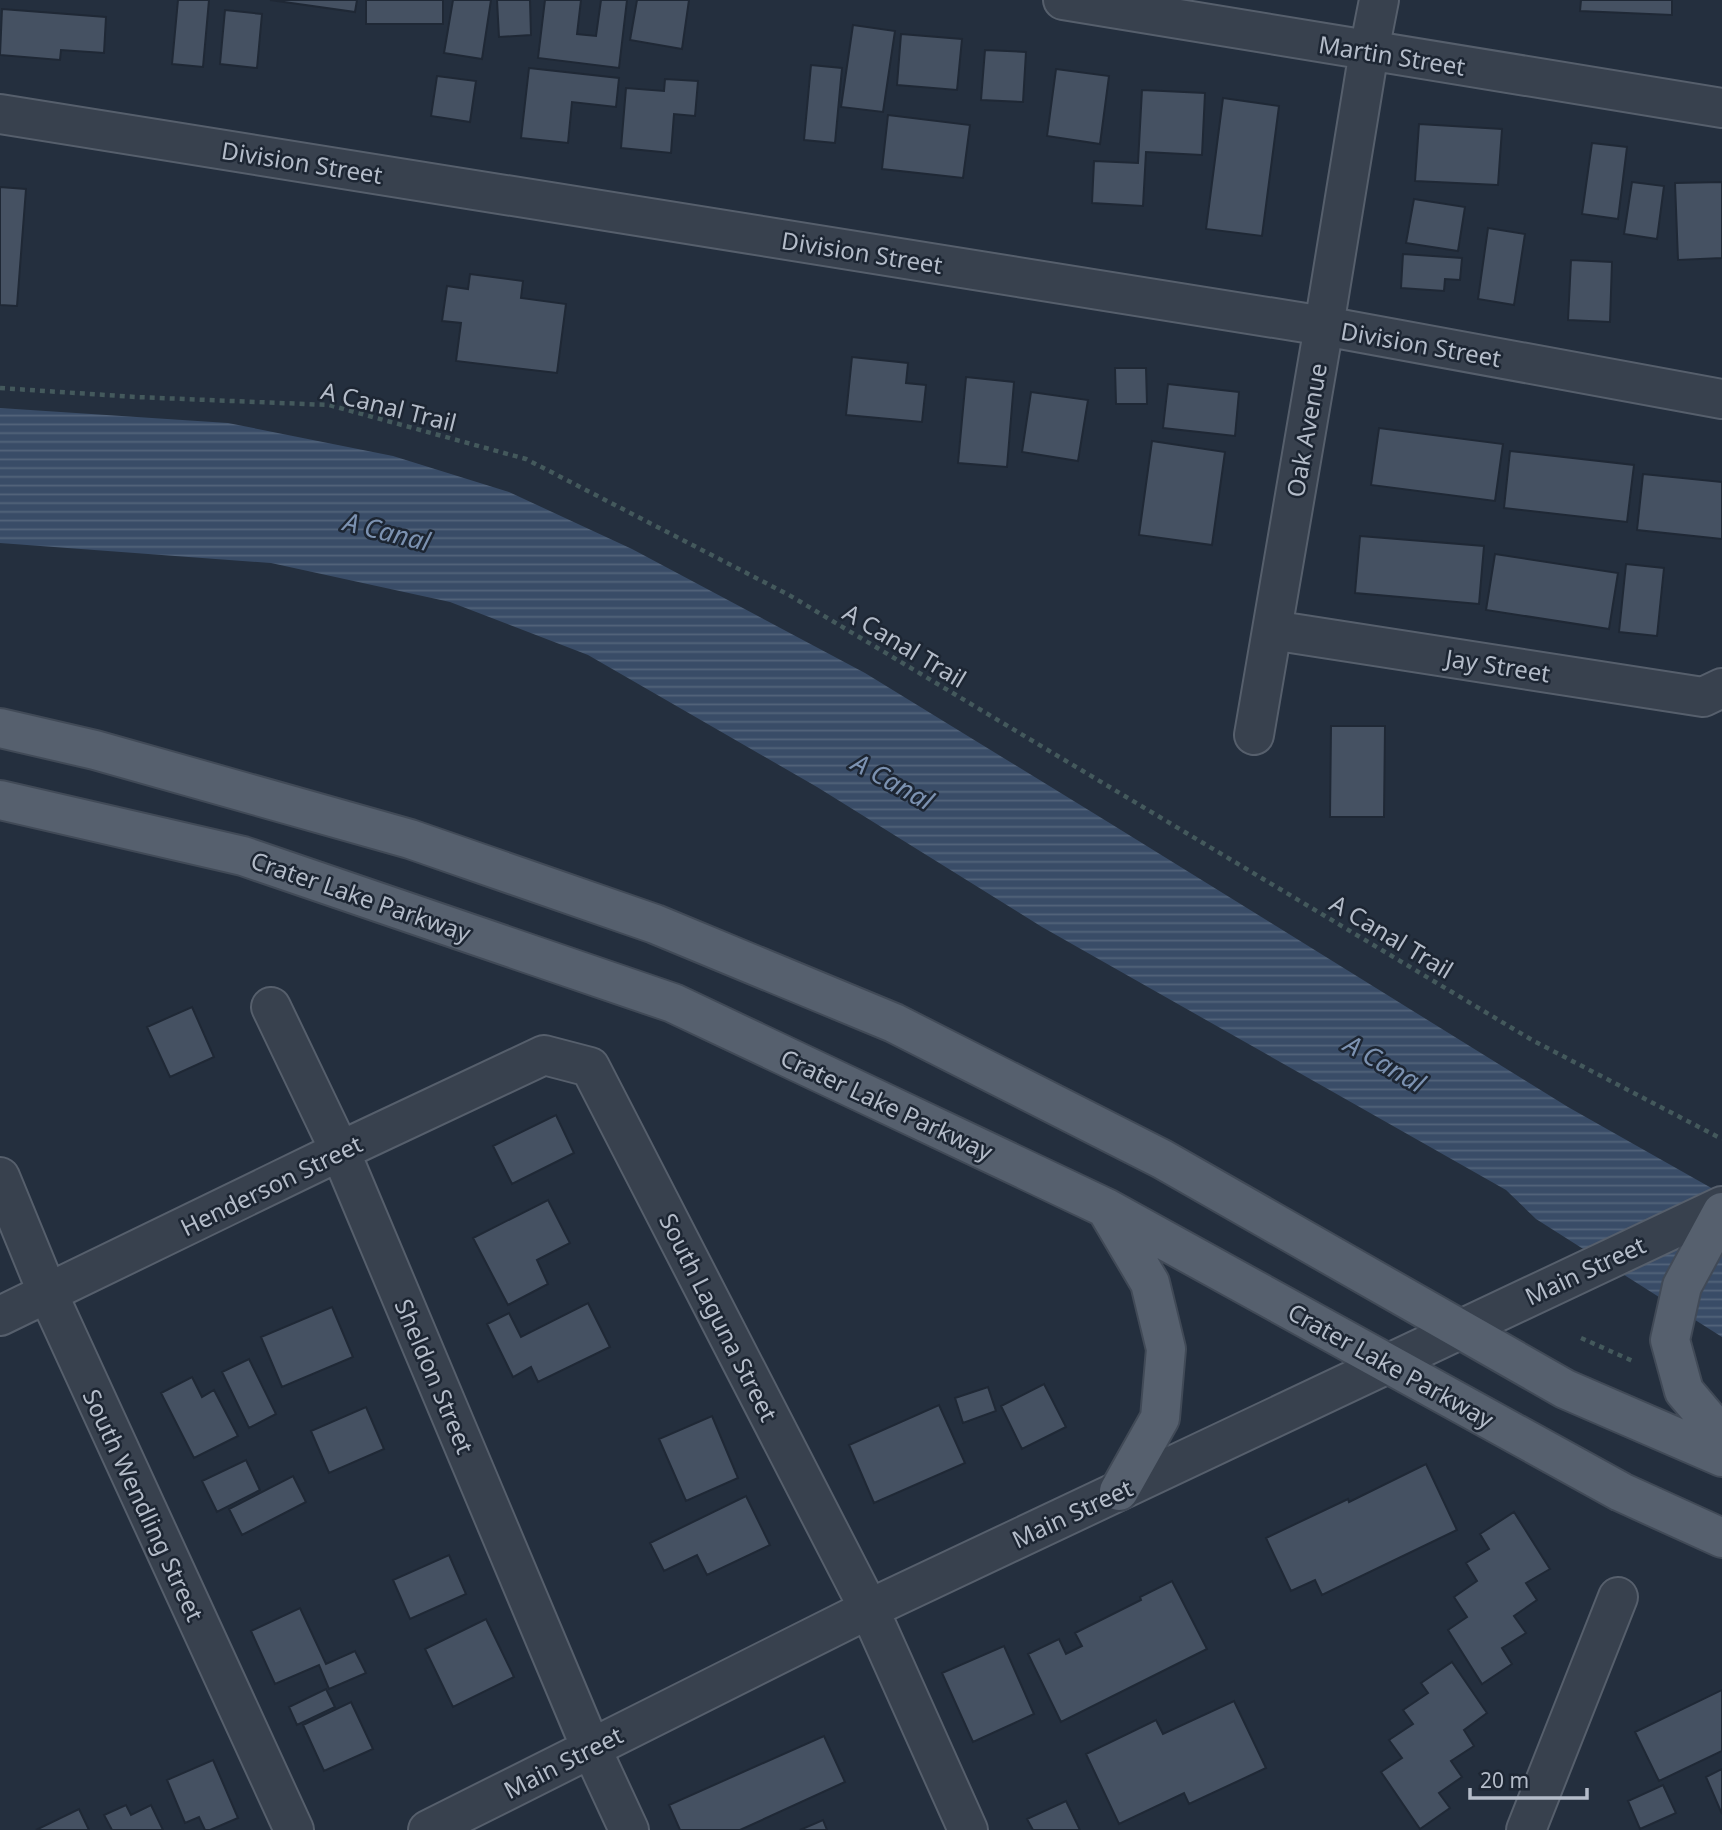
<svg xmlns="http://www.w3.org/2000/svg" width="1722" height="1830" font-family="'Noto Sans',sans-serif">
  <defs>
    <pattern id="water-rules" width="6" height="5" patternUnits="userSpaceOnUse" patternTransform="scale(1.75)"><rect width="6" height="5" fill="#394c67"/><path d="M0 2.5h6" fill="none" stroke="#53647b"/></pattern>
  </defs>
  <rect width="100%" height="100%" fill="#242f3e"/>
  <!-- water -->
  <path fill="url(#water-rules)" d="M0 408 228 423 393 456 509 492 632 549 865 673 1108 822 1568 1107 1722 1194V1337L1536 1219 1506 1190 1042 927 817 787 588 655 450 602 271 563 0 543Z"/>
  <!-- building -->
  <path fill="#455162" stroke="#1f2835" stroke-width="2" d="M178 0H209L203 67 172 64Z
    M270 0H357L355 12Z
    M366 0H443V24H366Z
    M453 0H491L482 59 444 53Z
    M497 0H530L531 35 499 37Z
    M545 0H581L577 34 596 36 601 0H627L619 68 538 58Z
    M637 0H689L682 49 630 40Z
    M1581 0H1672V15L1580 11Z
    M2 9 106 17 104 53 61 50 60 60 0 55Z
    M225 10 262 14 257 68 220 64Z
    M853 25 895 31 883 112 841 107Z
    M901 34 962 39 957 90 897 85Z
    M985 50 1026 52 1023 102 981 100Z
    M811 65 842 68 835 143 804 140Z
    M529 68 619 78 616 107 572 102 568 143 521 138Z
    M1056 69 1109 76 1100 144 1047 136Z
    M437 76 476 81 470 122 431 116Z
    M665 79 698 81 695 116 674 114 671 153 621 148 626 88 664 91Z
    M1142 90 1205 93 1202 155 1146 152 1143 206 1092 203 1094 161 1138 163Z
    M1223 98 1279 106 1262 236 1206 229Z
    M888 115 970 125 963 178 882 169Z
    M1419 124 1502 129 1498 185 1415 181Z
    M1592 143 1627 147 1618 219 1582 214Z
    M1632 182 1664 186 1657 239 1624 234Z
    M1722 182V258L1678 260 1675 183Z
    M0 187 26 189 17 306 0 305Z
    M1414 199 1465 207 1458 251 1406 243Z
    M1488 228 1525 234 1514 305 1478 299Z
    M1403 254 1462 258 1460 280 1445 279 1444 291 1401 288Z
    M1571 260 1612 262 1610 322 1568 320Z
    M470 274 523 281 521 298 566 304 557 373 456 361 461 323 442 321 447 286 468 289Z
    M852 357 908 363 906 383 926 385 922 422 846 415Z
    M1115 368H1146L1147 404H1116Z
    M966 377 1014 382 1007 467 958 463Z
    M1168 384 1239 392 1235 436 1163 428Z
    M1031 392 1088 400 1078 461 1022 452Z
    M1379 428 1503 444 1495 501 1371 485Z
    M1152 441 1225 452 1212 545 1139 535Z
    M1510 451 1634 465 1627 522 1504 508Z
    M1643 474 1722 482V539L1637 530Z
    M1360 536 1484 546 1479 604 1355 593Z
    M1495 554 1618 573 1609 629 1486 610Z
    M1626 564 1664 568 1657 636 1619 632Z
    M1331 726H1385L1384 817H1330Z
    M192 1007 214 1057 170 1077 147 1027Z
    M556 1115 574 1153 512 1184 493 1146Z
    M548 1200 570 1243 537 1260 548 1284 508 1305 473 1238Z
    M588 1303 610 1347 538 1382 531 1367 513 1377 487 1324 509 1313 521 1337Z
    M332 1307 353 1357 282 1387 261 1337Z
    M249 1359 276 1414 249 1428 222 1372Z
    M192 1377 202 1397 214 1390 238 1436 194 1458 161 1393Z
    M1044 1384 1066 1427 1022 1449 1001 1406Z
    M988 1387 996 1411 963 1423 955 1398Z
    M939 1405 965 1463 874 1503 849 1445Z
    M366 1407 384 1449 329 1473 311 1431Z
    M712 1416 738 1478 686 1501 659 1439Z
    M246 1460 260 1490 217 1512 202 1481Z
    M1426 1464 1457 1530 1322 1595 1315 1580 1291 1591 1266 1538 1348 1499 1349 1502Z
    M293 1476 306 1502 242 1535 229 1509Z
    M746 1496 770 1545 707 1575 697 1555 664 1571 650 1543Z
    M1514 1512 1550 1569 1526 1583 1537 1600 1514 1616 1526 1633 1502 1648 1512 1664 1482 1684 1448 1630 1467 1617 1454 1597 1477 1581 1466 1563 1489 1549 1480 1534Z
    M449 1555 466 1594 410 1619 393 1580Z
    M1172 1581 1207 1649 1061 1722 1028 1654 1059 1639 1066 1654 1082 1646 1075 1633 1141 1600 1140 1597Z
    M300 1608 326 1664 355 1651 366 1673 329 1689 319 1665 275 1684 251 1631Z
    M486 1619 514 1677 453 1707 425 1649Z
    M1004 1646 1034 1714 973 1742 942 1673Z
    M1452 1662 1487 1713 1464 1730 1474 1746 1451 1761 1462 1777 1439 1793 1450 1808 1420 1829 1381 1772 1402 1758 1389 1740 1413 1724 1403 1710 1428 1693 1421 1683Z
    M326 1689 335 1707 297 1725 289 1707Z
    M1722 1690V1751L1659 1781 1635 1732Z
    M1234 1701 1266 1768 1189 1804 1184 1793 1119 1824 1086 1754 1156 1720 1163 1734Z
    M351 1702 373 1749 324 1771 303 1725Z
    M824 1736 845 1782 740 1830H680L669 1805Z
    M213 1760 238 1818 210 1830H205L199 1817 185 1823 167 1780Z
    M1722 1769V1814L1706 1777Z
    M1663 1785 1676 1813 1640 1829 1628 1801Z
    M1066 1801 1080 1830H1033L1027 1819Z
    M126 1805 131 1815 151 1805 163 1830H112L104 1815Z
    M79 1809 89 1830H36Z
    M823 1820 827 1830H800Z"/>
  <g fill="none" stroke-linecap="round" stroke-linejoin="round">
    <defs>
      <path id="minor" d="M1063 0 1722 108
        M0 114 1324 326 1722 399
        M1272 630 1703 697 1722 688
        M1254 735 1324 326 1369 51 1379 0
        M271 1007 340 1151 591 1748 629 1830
        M0 1177 48 1294 294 1830
        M0 1316 340 1151 544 1055 590 1067 869 1609 968 1830
        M428 1830 869 1609 1722 1206
        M1526 1830 1618 1597"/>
      <path id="major" d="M0 728 95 750 410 839 655 924 894 1023 1162 1159 1565 1389 1722 1457
        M0 800 243 856 673 1003 1106 1208 1621 1492 1722 1538
        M1107 1210 1150 1283 1166 1349 1160 1418 1119 1491
        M1722 1212 1682 1286 1670 1340 1684 1391 1722 1436"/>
    </defs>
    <!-- minor casing -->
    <use href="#minor" stroke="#565f6c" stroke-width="42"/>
    <!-- major casing -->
    <use href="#major" stroke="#414a57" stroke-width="42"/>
    <!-- path -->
    <path stroke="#44595c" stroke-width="4.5" stroke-dasharray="5 5" stroke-linecap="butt" d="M0 388 136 397 329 405 526 459 789 595 1532 1040 1722 1139
      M1581 1338 1635 1362"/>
    <!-- minor -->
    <use href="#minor" stroke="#38414e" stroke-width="38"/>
    <!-- major -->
    <use href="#major" stroke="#56606e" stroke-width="38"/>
  </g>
  <g text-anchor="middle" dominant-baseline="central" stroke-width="5" stroke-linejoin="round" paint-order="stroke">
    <!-- street labels -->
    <g font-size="24" fill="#b4bcc9" stroke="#1d2633">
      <text transform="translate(1392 55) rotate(9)">Martin Street</text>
      <text transform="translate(302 162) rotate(9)">Division Street</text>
      <text transform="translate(862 252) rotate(9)">Division Street</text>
      <text transform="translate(1421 344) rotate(10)">Division Street</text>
      <text transform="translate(389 406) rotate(14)">A Canal Trail</text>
      <text transform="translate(1306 430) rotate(-80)">Oak Avenue</text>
      <text transform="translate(905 645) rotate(31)">A Canal Trail</text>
      <text transform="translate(1498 665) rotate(9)">Jay Street</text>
      <text transform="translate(361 896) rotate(19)">Crater Lake Parkway</text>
      <text transform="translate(1392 936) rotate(31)">A Canal Trail</text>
      <text transform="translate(887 1104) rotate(25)">Crater Lake Parkway</text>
      <text transform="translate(271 1185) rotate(-26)">Henderson Street</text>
      <text transform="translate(1585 1270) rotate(-25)">Main Street</text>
      <text transform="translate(719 1317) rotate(63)">South Laguna Street</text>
      <text transform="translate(1391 1365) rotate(29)">Crater Lake Parkway</text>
      <text transform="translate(435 1376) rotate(67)">Sheldon Street</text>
      <text transform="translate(144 1505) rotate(65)">South Wendling Street</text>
      <text transform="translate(1072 1513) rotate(-25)">Main Street</text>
      <text transform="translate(563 1762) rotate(-27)">Main Street</text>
    </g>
    <!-- water labels -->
    <g font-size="26" font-style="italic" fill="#7c92b1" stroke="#1d2633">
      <text transform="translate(387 531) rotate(14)">A Canal</text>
      <text transform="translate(893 781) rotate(29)">A Canal</text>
      <text transform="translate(1385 1063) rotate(30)">A Canal</text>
    </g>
  </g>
  <!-- scale -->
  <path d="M1470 1788v10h117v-10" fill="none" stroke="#b4bcc9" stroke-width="3.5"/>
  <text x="1480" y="1788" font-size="21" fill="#b4bcc9" stroke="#1d2633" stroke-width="5" paint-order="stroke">20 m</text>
</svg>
